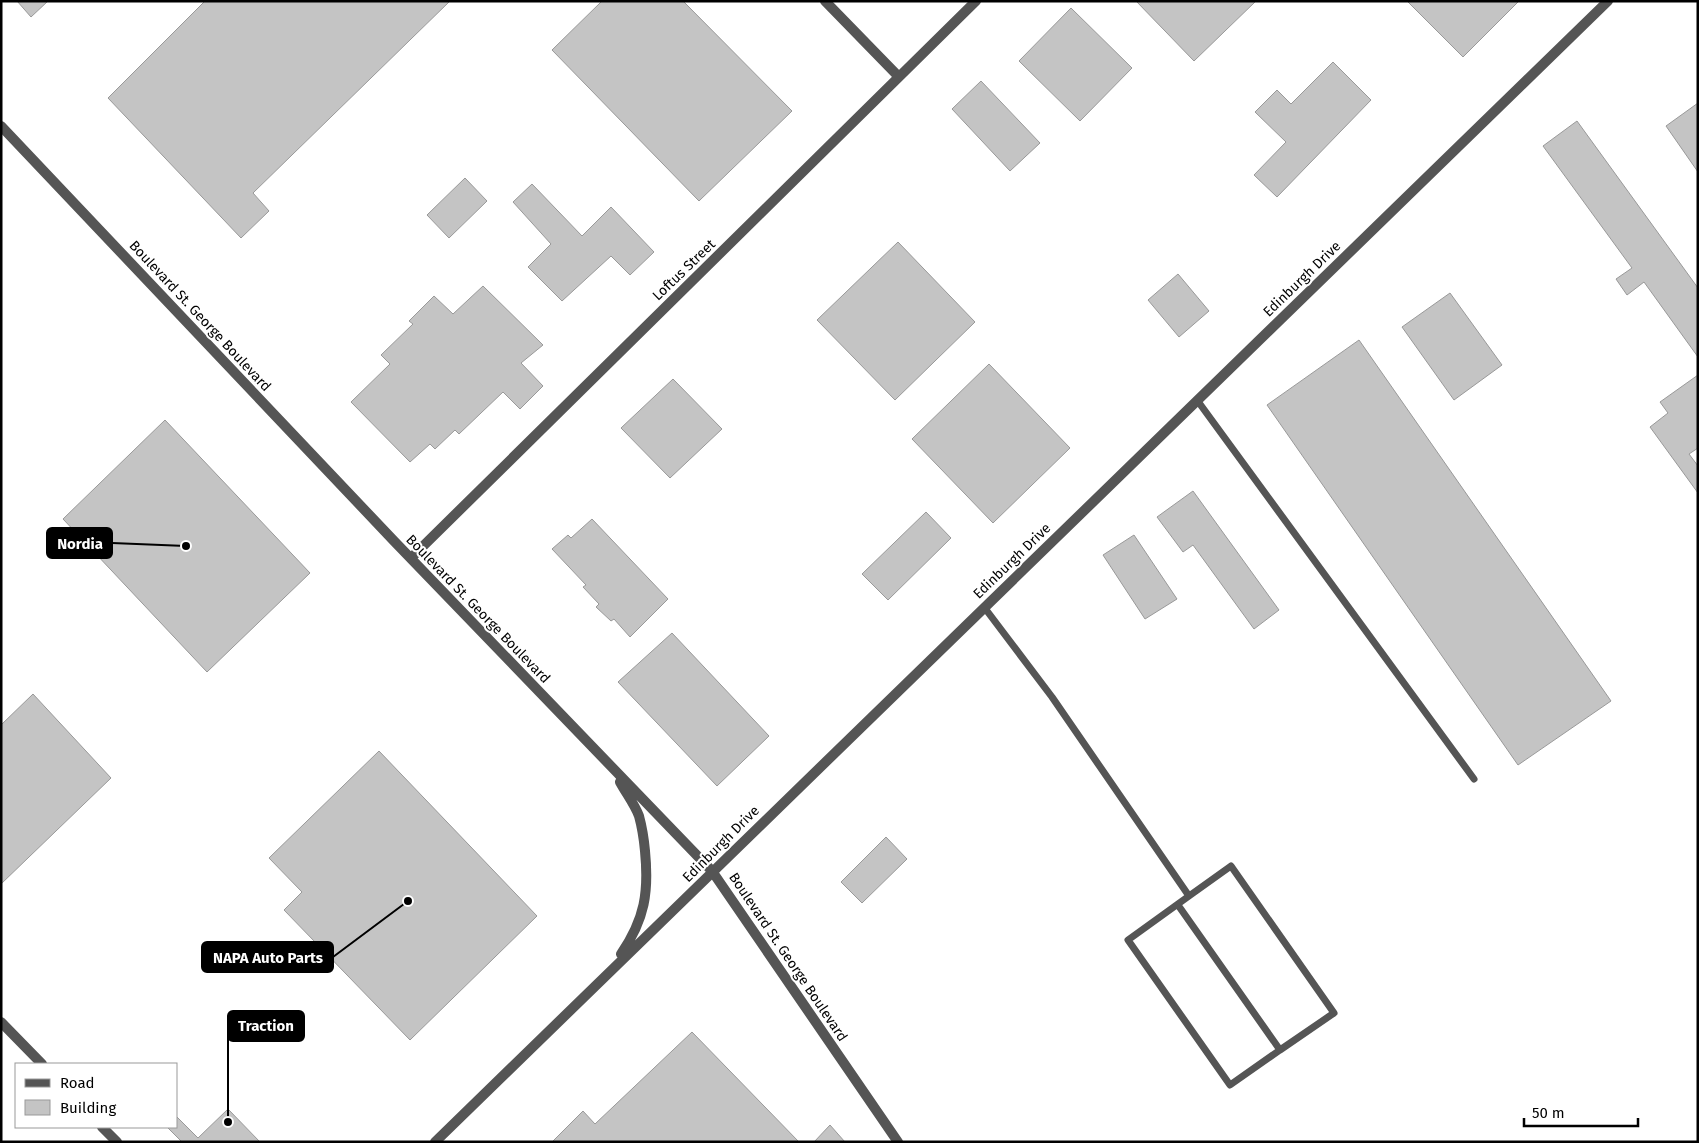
<svg xmlns="http://www.w3.org/2000/svg" width="1699" height="1143" font-family="'Fira Sans',sans-serif">
  <rect width="100%" height="100%" fill="#fff"/>
  <!-- building -->
  <path fill="#c4c4c4" stroke="#999" d="M17 1H48L31 17Z
    M205 1H450L253 193 269 211 241 238 108 98Z
    M602 1H683L792 111 699 201 552 50Z
    M1136 1H1256L1194 61Z
    M1407 1H1519L1463 57Z
    M1071 8 1132 68 1080 121 1019 61Z
    M1333 62 1371 100 1277 197 1254 175 1286 142 1255 112 1277 90 1291 104Z
    M981 81 1040 143 1010 171 952 109Z
    M1698 103V172L1666 126Z
    M1577 121 1698 288V357L1644 282 1627 295 1616 279 1632 268 1543 146Z
    M465 178 487 201 449 238 427 215Z
    M532 184 582 236 611 207 654 252 630 275 611 256 562 301 528 267 551 244 513 202Z
    M898 242 975 322 895 400 817 320Z
    M1178 274 1209 311 1179 337 1148 300Z
    M483 286 543 345 521 363 543 386 520 409 503 392 459 434 455 430 435 449 430 444 410 462 351 402 390 364 381 355 413 324 409 321 434 296 453 314Z
    M1450 293 1502 365 1454 400 1402 327Z
    M1359 340 1611 701 1518 765 1267 405Z
    M989 364 1070 448 993 523 912 439Z
    M1698 375V448L1689 454 1698 466V493L1650 427 1668 413 1660 402Z
    M673 379 722 429 670 478 621 428Z
    M165 420 310 573 207 672 63 519Z
    M1193 491 1279 610 1254 629 1193 545 1183 552 1157 517Z
    M926 512 951 538 888 600 862 574Z
    M592 519 668 599 630 637 614 619 611 621 596 607 599 604 583 587 586 585 552 549 568 535 571 538Z
    M1134 535 1177 599 1145 619 1103 555Z
    M672 633 769 736 717 786 618 682Z
    M33 694 111 778 1 884V725Z
    M379 751 537 916 410 1040 284 910 302 892 269 858Z
    M886 837 907 859 862 903 841 882Z
    M692 1032 799 1142H552L583 1111 595 1124Z
    M228 1109 260 1142H182L167 1127H176V1116L198 1138Z
    M830 1125 845 1142H814Z"/>
  <g fill="none" stroke-linecap="round" stroke-linejoin="round">
    <!-- service -->
    <path stroke="#555" stroke-width="7" d="M1197 400 1474 779
      M984 607 1052 697 1189 896 1128 940 1230 1085 1280 1050 1178 905
      M1189 896 1231 866 1334 1013 1280 1050"/>
    <!-- minor -->
    <path stroke="#555" stroke-width="10" d="M825 1 899 77
      M411 558 976 1
      M1 1022 42 1064
      M102 1127 117 1142"/>
    <!-- tertiary -->
    <path stroke="#555" stroke-width="10" d="M1 126 394 541 712 871 898 1142
      M620 782C626 793 635 805 639 816 642 827 644 840 645 851 649 892 645 919 621 954
      M435 1142 1608 1"/>
  </g>
  <g text-anchor="middle" dominant-baseline="central" stroke-width="4" stroke-linejoin="round" paint-order="stroke">
    <!-- street labels -->
    <g font-size="14" fill="#000" stroke="#fff">
      <text transform="translate(684 270) rotate(-44)">Loftus Street</text>
      <text transform="translate(1302 279) rotate(-44)">Edinburgh Drive</text>
      <text transform="translate(200 316) rotate(47)">Boulevard St. George Boulevard</text>
      <text transform="translate(1012 561) rotate(-44)">Edinburgh Drive</text>
      <text transform="translate(478 609) rotate(46)">Boulevard St. George Boulevard</text>
      <text transform="translate(721 844) rotate(-45)">Edinburgh Drive</text>
      <text transform="translate(788 957) rotate(56)">Boulevard St. George Boulevard</text>
    </g>
  </g>
  <!-- callouts -->
  <path fill="none" stroke="#000" stroke-width="2" d="M186 546L112 543M408 901L333 957M228 1122L228 1026"/>
  <g fill="#000" stroke="#fff" stroke-width="2">
    <circle cx="186" cy="546" r="5"/>
    <circle cx="408" cy="901" r="5"/>
    <circle cx="228" cy="1122" r="5"/>
  </g>
  <g fill="#000" stroke="#000" stroke-width="2">
    <rect x="47" y="528" width="65" height="30" rx="5"/>
    <rect x="202" y="942" width="131" height="30" rx="5"/>
    <rect x="228" y="1011" width="76" height="30" rx="5"/>
  </g>
  <g font-size="15" text-anchor="middle" font-weight="bold" fill="#fff">
    <text x="80" y="549">Nordia</text>
    <text x="268" y="963">NAPA Auto Parts</text>
    <text x="266" y="1031">Traction</text>
  </g>
  <!-- border -->
  <rect width="1699" height="1143" fill="none" stroke="#000000" stroke-width="5"/>
  <!-- legend -->
  <rect x="15" y="1063" width="162" height="65" fill="#ffffff" stroke="#999999"/>
  <rect x="25" y="1079" width="25" height="8" fill="#555555" stroke="#999999"/>
  <text x="60" y="1088" font-size="15" fill="#000000">Road</text>
  <rect x="25" y="1100" width="25" height="15" fill="#c4c4c4" stroke="#999999"/>
  <text x="60" y="1113" font-size="15" fill="#000000">Building</text>
  <!-- scale -->
  <path d="M1524 1118v8h114v-8" fill="none" stroke="#000000" stroke-width="2.5"/>
  <text x="1532" y="1118" font-size="15" fill="#000000" stroke="#ffffff" stroke-width="4" paint-order="stroke">50 m</text>
</svg>
